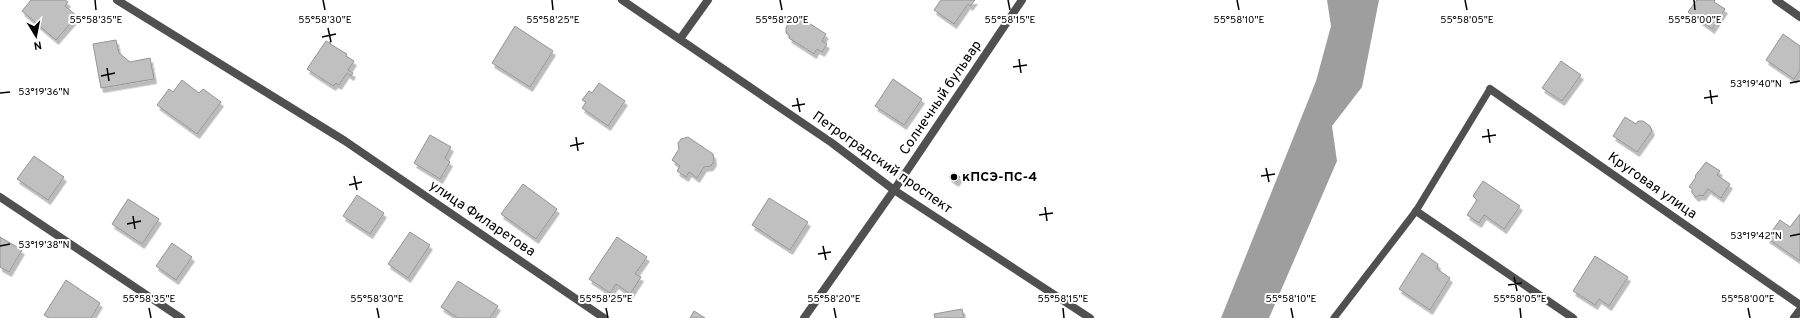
<svg xmlns="http://www.w3.org/2000/svg" width="1800" height="318" font-family="Overpass,sans-serif">
  <defs>
    <filter id="shadow"><feDropShadow dx="2.5" dy="4.5" stdDeviation="0" flood-color="#0004"/></filter>
  </defs>
  <rect width="100%" height="100%" fill="#fff"/>
  <!-- water -->
  <path fill="#9e9e9e" d="M1327 0H1379L1362 87 1332 126 1337 161 1269 318H1221L1316 81 1331 26Z"/>
  <!-- building -->
  <path fill="#c0c0c0" stroke="#949494" filter="url(#shadow)" d="M31 0H65L68 2 65 6 77 16 56 40 22 11Z
    M941 0H975L970 6 968 4 954 24 934 10Z
    M1697 0H1715L1714 2 1725 9 1712 29 1688 12Z
    M801 18 826 34 822 41 827 44 822 52 817 49 814 54 789 38 790 36 786 33V28L788 24 793 22 797 25Z
    M515 26 553 51 530 87 492 63Z
    M1783 34 1800 46V70L1794 79 1766 60Z
    M116 40 119 53 130 62 150 58 154 79 101 88 93 44Z
    M326 41 329 43 330 41 331 42 330 44 347 54 346 56 354 61 348 70 353 73 351 76 347 73 339 85 336 83 333 86 307 69Z
    M1561 61 1581 75 1562 101 1542 88Z
    M893 79 922 99 904 125 875 106Z
    M182 80 199 93 203 89 221 102 197 134 157 105 169 89 173 92Z
    M599 83 625 101 608 126 582 108 586 102 582 100 589 91 592 93Z
    M1625 117 1636 124 1638 121H1643L1650 126 1652 131 1637 152 1613 136Z
    M430 135 451 147 445 158 450 162 440 179 414 163Z
    M688 137 713 154 714 161 711 166 704 167 697 178 689 172 686 177 677 171 680 166 672 160 679 149 678 143 681 139Z
    M34 156 64 177 48 200 17 179Z
    M1706 162 1720 171 1717 175 1730 184 1721 198 1708 189 1703 196 1700 195 1696 197 1692 193V189L1689 187 1696 177 1695 176Z
    M953 172 960 177 956 182 949 177Z
    M1483 181 1520 206 1504 229 1484 215 1479 223 1467 215 1477 200 1473 196Z
    M523 184 557 209 536 239 501 214Z
    M357 195 384 213 370 234 343 216Z
    M769 198 808 222 790 250 752 225Z
    M128 199 159 219 142 244 112 224Z
    M1800 214V261L1767 238 1780 220 1790 227Z
    M410 232 430 245 408 278 388 264Z
    M0 237 22 250 9 272 0 267Z
    M617 237 647 257 635 274 641 277 630 294 616 284 610 293 589 279Z
    M172 243 192 257 176 280 156 266Z
    M1422 253 1438 264 1437 269 1450 278 1430 310 1399 289Z
    M1595 256 1628 277 1609 306 1599 299 1595 305 1573 291Z
    M66 280 100 303 91 318H49L44 315Z
    M458 281 498 306 490 318H458L441 307Z
    M962 309 964 318H935L934 314Z
    M694 311 705 318H690Z"/>
  <g fill="none" stroke-linecap="round" stroke-linejoin="round">
    <!-- service -->
    <path stroke="#505050" stroke-width="7" d="M1334 318 1416 211 1490 89"/>
    <!-- minor -->
    <path stroke="#505050" stroke-width="8" d="M117 0 345 141 604 318
      M622 0 832 143 894 190 1090 318
      M1776 0 1800 17
      M680 39 708 0
      M1490 89 1800 305
      M0 197 181 318
      M1416 211 1573 318
      M804 318 894 190 1022 0
      M1794 318 1800 310"/>
  </g>
  <!-- ticks -->
  <path fill="none" stroke="#000" stroke-width="1.5" d="M95 0 96 10M323 0 325 10M552 0 553 10M780 0 782 10M1008 0 1010 10M1237 0 1239 10M1465 0 1467 10M1694 0 1695 10M328 28 331 42M322 37 336 34M1019 59 1021 73M1013 67 1027 65M107 68 109 81M101 76 115 73M1790 83 1800 81M1710 90 1712 104M0 93 10 92M797 98 800 112M1704 98 1718 96M792 106 805 104M1488 129 1490 143M576 137 578 151M1482 137 1496 135M570 146 584 143M1266 168 1269 182M354 176 357 190M1261 176 1275 174M349 185 362 182M1045 207 1047 221M1039 215 1053 213M133 216 135 229M127 224 141 221M1790 236 1800 234M0 246 10 244M823 246 826 260M818 254 831 252M1514 277 1517 291M1508 285 1522 283M149 308 151 318M377 308 379 318M606 308 608 318M834 308 836 318M1063 308 1064 318M1291 308 1293 318M1520 308 1521 318M1748 308 1750 318"/>
  <!-- markers -->
  <circle fill="#000" stroke="#fff" stroke-width="1.5" cx="954" cy="177" r="4"/>
  <g text-anchor="middle" dominant-baseline="central" stroke-width="4" stroke-linejoin="round" paint-order="stroke">
    <!-- street labels -->
    <g font-size="14" fill="#000" stroke="#fff">
      <text transform="translate(941 98) rotate(-56)">Солнечный бульвар</text>
      <text transform="translate(882 163) rotate(35)">Петроградский проспект</text>
      <text transform="translate(1652 186) rotate(35)">Круговая улица</text>
      <text transform="translate(482 219) rotate(34)">улица Филаретова</text>
    </g>
    <!-- poi labels -->
    <g font-size="14" font-weight="bold" fill="#000" stroke="#fff" text-anchor="start">
      <text x="962" y="177">кПСЭ-ПС-4</text>
    </g>
  </g>
  <g font-size="10" text-anchor="middle" fill="#000" stroke="#fff" stroke-width="4" stroke-linejoin="round" paint-order="stroke">
    <text x="96" y="23">55°58'35"E</text>
    <text x="325" y="23">55°58'30"E</text>
    <text x="553" y="23">55°58'25"E</text>
    <text x="782" y="23">55°58'20"E</text>
    <text x="1239" y="23">55°58'10"E</text>
    <text x="1467" y="23">55°58'05"E</text>
    <text x="1010" y="23">55°58'15"E</text>
    <text x="1695" y="23">55°58'00"E</text>
    <text x="1756" y="87">53°19'40"N</text>
    <text x="44" y="95">53°19'36"N</text>
    <text x="1756" y="239">53°19'42"N</text>
    <text x="44" y="248">53°19'38"N</text>
    <text x="149" y="302">55°58'35"E</text>
    <text x="377" y="302">55°58'30"E</text>
    <text x="606" y="302">55°58'25"E</text>
    <text x="834" y="302">55°58'20"E</text>
    <text x="1063" y="302">55°58'15"E</text>
    <text x="1291" y="302">55°58'10"E</text>
    <text x="1520" y="302">55°58'05"E</text>
    <text x="1748" y="302">55°58'00"E</text>
  </g>
  <!-- north arrow -->
  <g transform="translate(36 36) rotate(170)" stroke="#ffffff" stroke-width="3" paint-order="stroke">
  <path d="M0-3L7 15L0 10L-7 15Z" fill="#000000"/>
  <text y="-6" font-size="11" font-weight="bold" text-anchor="middle" fill="#000000">N</text>
  </g>
</svg>
